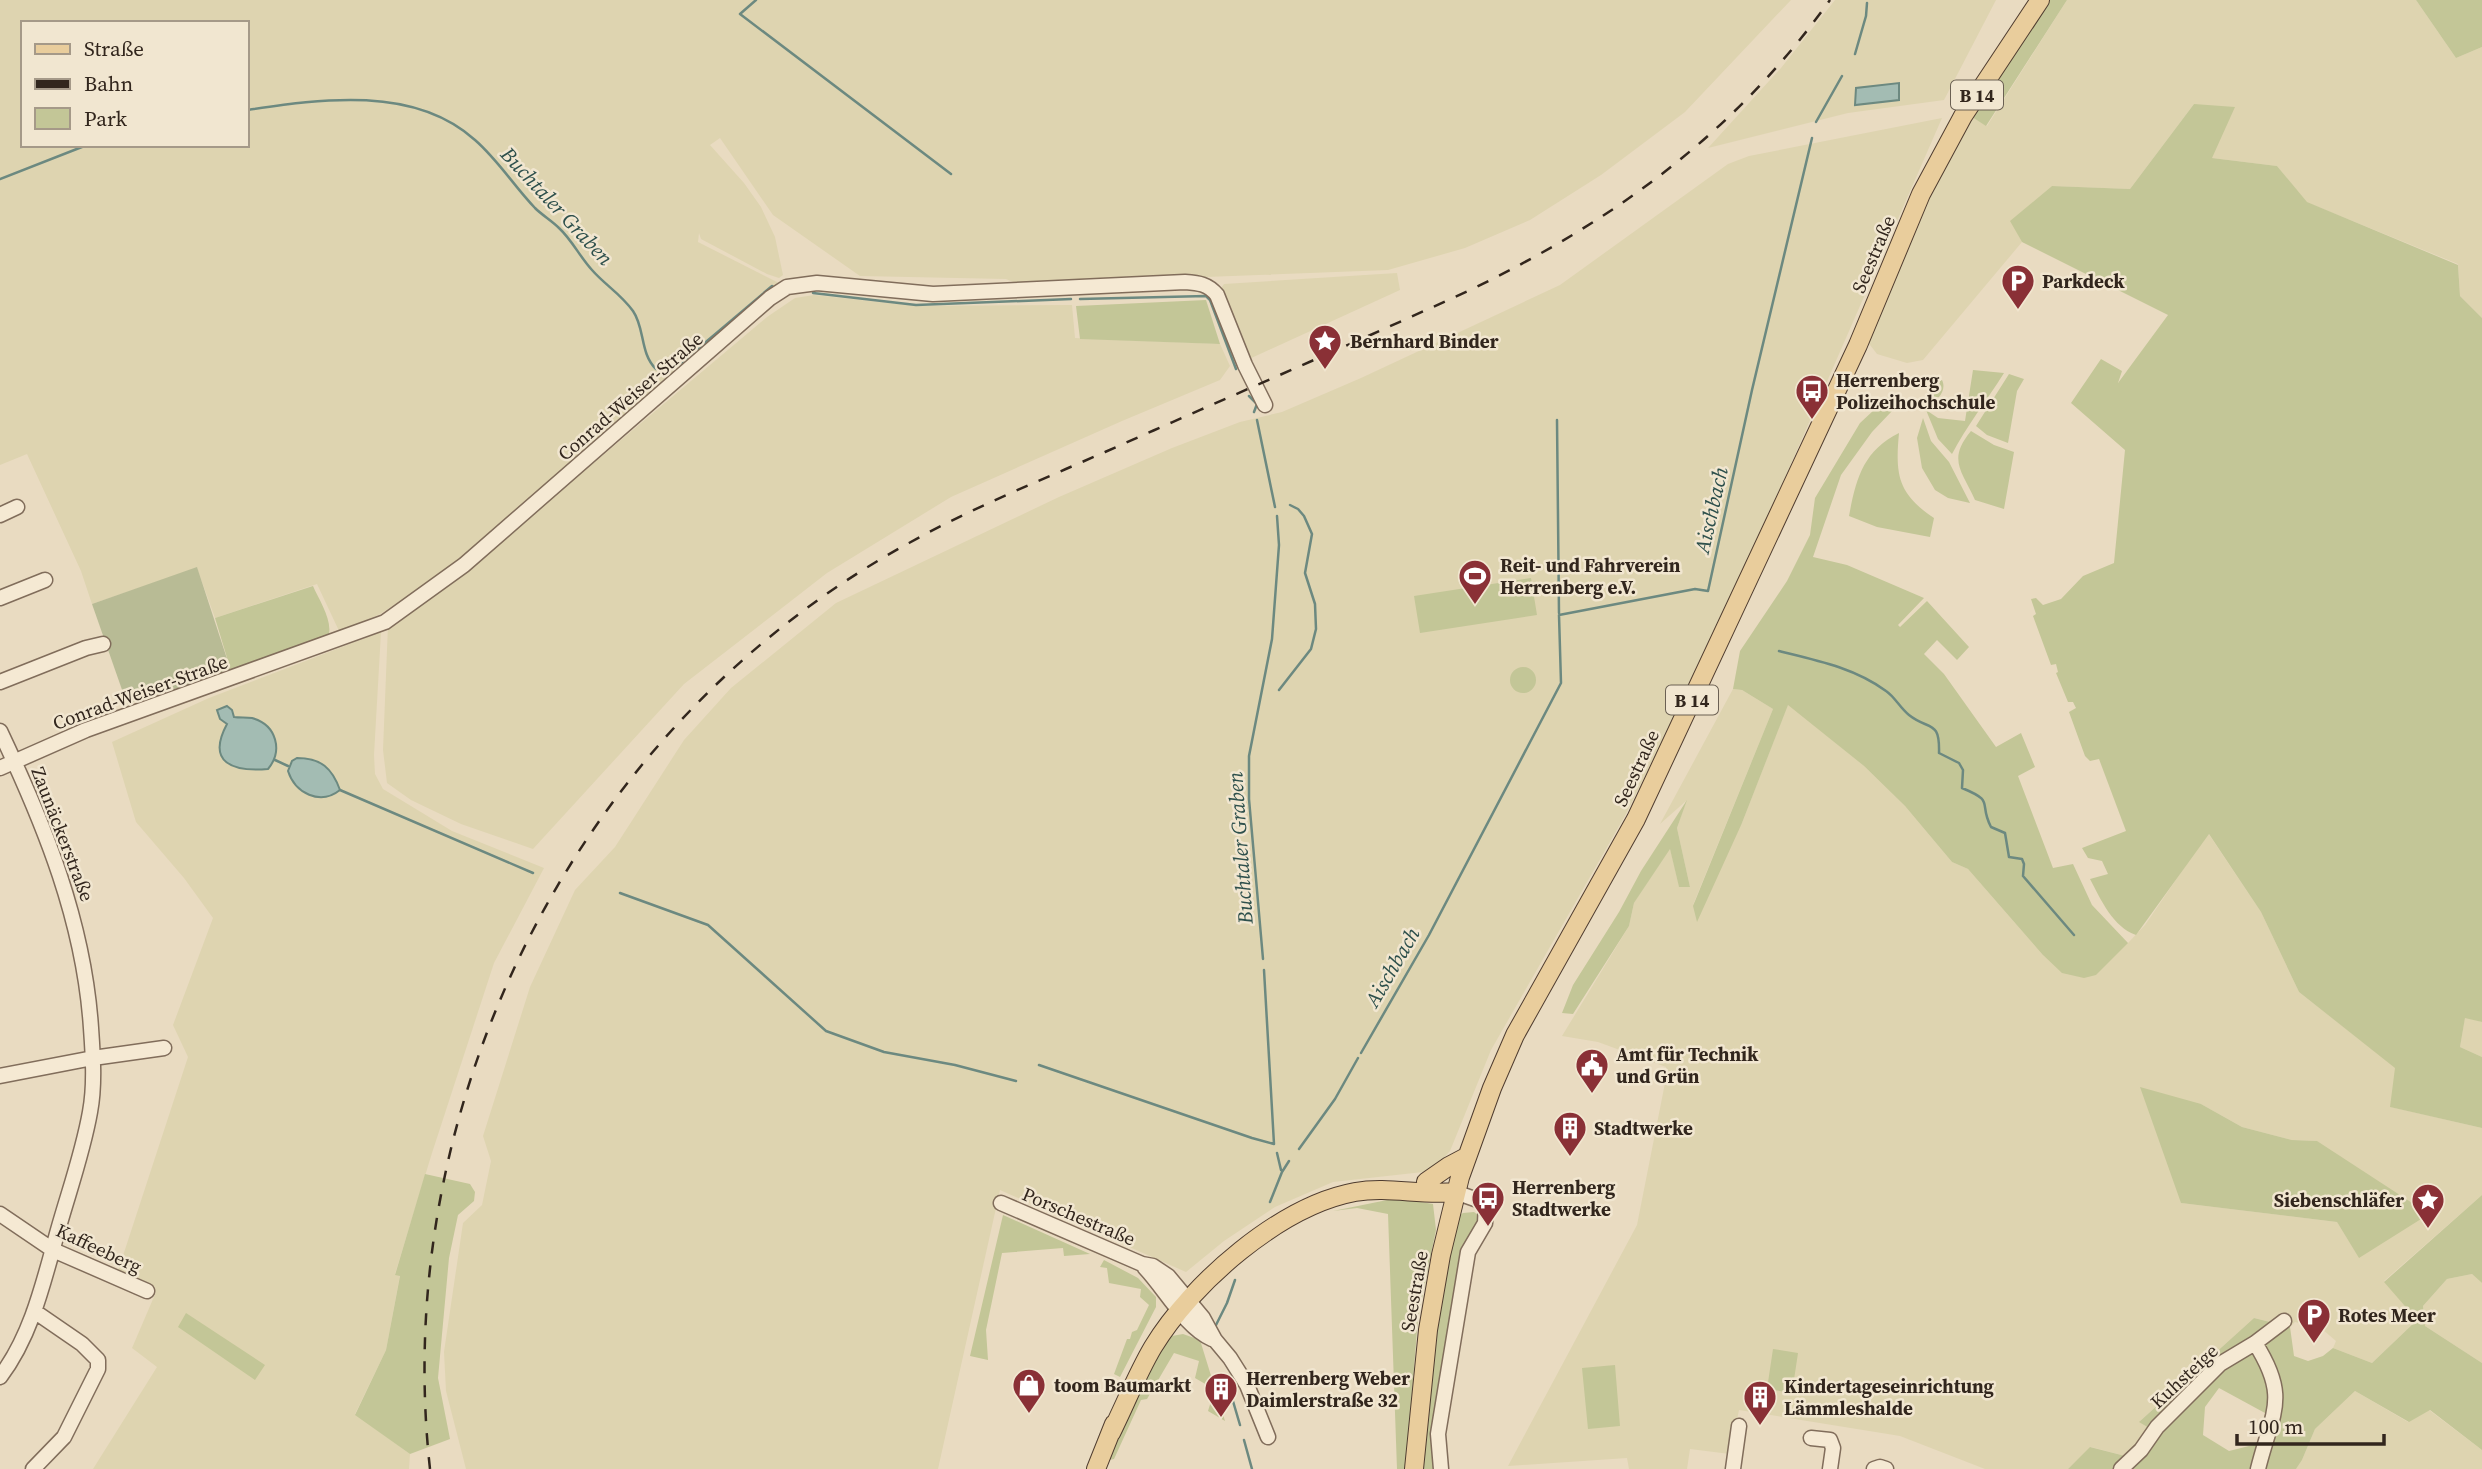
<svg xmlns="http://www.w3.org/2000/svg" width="2482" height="1469" font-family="'Source Serif 4',serif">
  <rect width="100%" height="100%" fill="#e9dbc1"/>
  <!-- farmland -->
  <path fill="#ded4b0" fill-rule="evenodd" d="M0 0H1791L1685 112 1601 175 1530 220 1465 248 1388 270 1018 284 1006 279 860 276 773 215 720 138 710 145 744 183 761 207 775 237 783 275 779 278 767 274 701 239 699 233 698 242 779 283 460 562 380 614 340 633 317 584 215 618 197 568 92 604 81 571 27 454 0 465ZM23 23H247V145H23Z
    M1835 0H1996L1944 100 1848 113 1708 148 1781 68Z
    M2067 0H2416L2456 58 2482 47V318L2460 296 2458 264 2306 202 2277 166 2212 158 2194 104 2130 189 2052 186 2011 221 2022 242 1923 360 1907 363 1877 354 1867 341 1911 235 1969 115 1987 126Z
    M1942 118 1722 622 1626 814 1491 1050 1450 1151 1432 1171 1333 1182 1275 1207 1224 1241 1186 1272 1000 1190 938 1469H466L446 1391 444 1352 463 1223 482 1205 491 1161 483 1136 530 987 575 890 615 847 684 740 731 688 836 603 1059 497 1172 448 1240 422 1282 412 1361 378 1560 285 1728 164 1749 156Z
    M1397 273 1400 290 1247 360 1219 291 1224 284Z
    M814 295 917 306 1072 305 1075 338 1220 344 1230 366 1220 380 1122 421 951 497 827 573 684 684 533 849 461 824 411 800 387 783 383 750 388 625 450 584 767 317 795 298Z
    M381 632 374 755 375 774 383 789 452 831 544 868 494 963 432 1153 395 1274 400 1275 386 1350 355 1414 410 1454 409 1469H93L157 1367 132 1348 156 1292 117 1274 188 1057 173 1025 213 918 184 878 136 822 112 742 209 698Z
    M1733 689 1742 690 1773 709 1693 905 1742 823 1788 704 1864 766 1905 806 1952 862 1968 869 2042 954 2128 943 2145 925 2208 833 2261 912 2299 992 2396 1068 2391 1107 2482 1128V1195L2384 1281 2417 1320 2372 1363 2333 1348 2336 1341 2322 1329 2295 1322 2290 1327 2254 1318 2140 1421 2161 1435 2137 1459 2091 1447 2068 1469H1985L1900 1436 1739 1410 1730 1454 1690 1449 1687 1469H1629L1627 1458 1508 1466 1637 1225 1665 1083 1666 1067 1598 1042 1562 1036 1629 926 1634 903 1670 848 1679 886 1690 887 1677 828 1686 801 1660 824ZM2201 1104 2242 1127 2292 1140 2317 1141 2359 1257 2337 1222 2181 1203Z
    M2465 1017 2482 1022V1057L2460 1047Z
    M2472 1274 2482 1283V1363L2425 1326 2423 1306 2447 1279Z
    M2355 1391 2408 1422 2429 1410 2482 1450V1469H2296L2302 1460 2315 1429Z"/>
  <!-- green -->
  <path fill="#c3c697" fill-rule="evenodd" d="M2044 0H2067L1986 126 1969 115Z
    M2416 0H2482V47L2456 58Z
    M2194 104 2235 107 2212 158 2277 166 2307 202 2458 265 2460 296 2482 318V1022L2465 1018 2460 1047 2482 1057V1128L2390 1107 2395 1068 2299 992 2261 912 2209 834 2136 935C2113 927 2101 900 2090 879L2108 874 2102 861 2088 858 2082 848 2126 831 2099 759 2090 761 2085 756 2069 712 2076 708 2073 702H2068L2056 673 2058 672 2056 664 2051 665 2033 616 2036 614 2031 599 2036 598 2043 605 2061 599 2083 576 2114 563 2125 450 2071 403 2101 359 2122 371 2118 383 2168 315 2022 242 2010 221 2052 186 2130 189Z
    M1206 300 1220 344 1080 339 1076 306Z
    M1973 370 2004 373C1987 400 1966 427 1952 454L1938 439 1926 410 1938 418 1965 421Z
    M2009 374 2024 379 2017 391 2008 443 1987 435 1976 426Z
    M1937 380H1942C1945 386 1943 392 1939 397L1930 398 1928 395Z
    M1889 396 1892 411 1872 432 1841 475 1813 557 1847 565 1924 598 1898 625 1900 627 1927 601 1969 647 1957 660 1937 640 1924 654 1944 674 1996 747 2021 733 2035 767 2018 776 2053 868 2073 864 2092 905 2128 943 2096 975 2084 978 2062 973 2042 954 1968 869 1952 862 1905 806 1864 766 1788 705 1742 823 1697 922 1693 906 1773 709 1742 690 1733 689 1740 651 1787 581 1810 535 1815 498 1860 423Z
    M1923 418 1931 441 1949 462 1970 503 1948 498 1935 490 1922 468 1917 438Z
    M1971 431 1994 445 2014 452 2004 509 1975 500C1962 471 1947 460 1971 431Z
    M1899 433C1895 475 1898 494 1934 518L1930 537 1877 527 1849 516C1856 479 1863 451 1899 433Z
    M1531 578 1537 615 1420 633 1414 596Z
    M313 586C319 600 334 622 328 637L231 671 215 618Z
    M1510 680a13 13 0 1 1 26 0a13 13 0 1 1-26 0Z
    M1687 800 1677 828 1690 887H1679L1670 849 1634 903 1629 926 1573 1014 1562 1013 1573 985 1619 912 1641 871Z
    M2140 1087 2201 1104 2242 1127 2292 1140 2317 1141 2429 1214 2359 1258 2337 1222 2181 1203Z
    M425 1174 470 1184 475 1192 474 1201 458 1215 449 1258 438 1378 450 1439 410 1454 355 1415 386 1350 400 1276 395 1275Z
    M2482 1195V1283L2472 1274 2447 1279 2423 1306 2425 1326 2482 1363V1450L2430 1410 2409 1422 2355 1391 2315 1429 2302 1460 2296 1469H2068L2090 1447 2137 1459 2161 1435 2139 1422 2254 1318 2290 1327 2294 1356 2308 1361 2323 1356 2333 1348 2372 1363 2417 1320 2384 1282ZM2219 1388 2265 1413 2257 1444 2229 1451 2203 1435 2205 1407Z
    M1397 1198 1433 1204 1436 1230 1418 1318 1406 1469H1397L1388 1214 1357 1208 1333 1211Z
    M1474 1212 1478 1215 1479 1221 1462 1248 1437 1469H1423C1425 1381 1441 1303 1457 1217L1463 1213Z
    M1003 1215 1090 1254 1064 1256 1063 1248 1002 1253 986 1330 988 1360 970 1356Z
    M1104 1260 1138 1278 1156 1297V1307L1120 1377 1114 1374 1127 1339H1130L1132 1332 1137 1330 1149 1305 1140 1297 1141 1289 1109 1283 1107 1268 1100 1267Z
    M186 1313 265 1365 255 1380 178 1327Z
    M1183 1334 1200 1340 1225 1421 1208 1411 1212 1398 1206 1394 1207 1385 1195 1378 1199 1361 1174 1353 1147 1399 1141 1400 1114 1459 1109 1460C1128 1418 1144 1373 1172 1336Z
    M1773 1349 1798 1353 1792 1393 1767 1389Z
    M1615 1365 1620 1426 1588 1429 1582 1368Z"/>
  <!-- cemetery -->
  <path fill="#b8bb95" d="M197 567 231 671 127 704 92 604Z"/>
  <!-- water -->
  <path fill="#a3bcb3" stroke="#6c8980" stroke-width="2" d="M1899 83V100L1855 105 1856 88Z
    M227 706 232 710 234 717C240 718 246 717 252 718 277 725 283 751 268 769 233 772 206 763 227 724L220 719 217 710Z
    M297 758C321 758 332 768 340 790 320 806 295 793 288 771L292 761Z"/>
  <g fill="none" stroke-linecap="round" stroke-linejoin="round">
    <!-- stream -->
    <path stroke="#6c8980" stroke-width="2.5" d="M756 0 740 14 951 174
      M1855 54 1866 16 1867 3
      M247 110C321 99 414 85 475 140 498 160 514 186 535 208 542 215 552 221 559 228 572 240 580 257 592 270 605 285 621 294 633 311 645 328 640 354 656 369H672L681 363 772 286 775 289
      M1816 122 1842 76
      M0 179 87 145
      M813 293 916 305 1071 299
      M1080 299 1206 296 1210 300 1236 369
      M1249 396 1257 404 1254 412
      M1257 420 1275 507
      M1557 420 1559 613
      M1779 651C1816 660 1855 668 1886 691 1895 697 1900 708 1909 715 1929 731 1940 719 1939 753L1959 763 1963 770 1962 788C1996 802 1978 802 1991 827L2005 833 2009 857 2022 859 2024 864 2023 876 2074 935
      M1279 690 1311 649 1316 629 1315 604 1305 573 1312 534 1304 516 1298 509 1290 505
      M275 760 288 766
      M340 790 533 873
      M620 893 708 925 826 1031 884 1052 955 1065 1016 1081
      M1263 959 1249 799V756L1272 639 1279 545 1277 516
      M1361 1053 1429 935 1561 683 1559 615 1695 589 1708 591 1752 390 1812 138
      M1039 1065 1252 1138 1274 1144 1264 970
      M1299 1149 1335 1099 1358 1058
      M1277 1153 1281 1170
      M1270 1202 1282 1172 1289 1161
      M1216 1325 1227 1303 1235 1280
      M1230 1391 1240 1425
      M1244 1440 1252 1469"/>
    <defs>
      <path id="minor" d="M0 515 17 507
        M0 598 45 580
        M0 682 86 648 103 644
        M0 731C45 826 84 922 91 1028 93 1056 95 1085 90 1112 83 1152 69 1191 58 1230 44 1280 32 1335 0 1377
        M0 768 86 730 385 622 464 565 770 298 787 287 817 283 933 294 1185 282C1199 283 1208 284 1217 295L1245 365 1265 405
        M0 1076 93 1058 164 1048
        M1001 1203 1142 1264 1153 1266 1168 1276 1203 1318 1215 1340 1230 1358 1247 1385 1268 1437
        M0 1214 53 1250 147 1291
        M1145 1268C1165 1289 1185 1327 1212 1339
        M2255 1343C2290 1398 2272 1412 2258 1469
        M1811 1438 1830 1440 1833 1448 1830 1469
        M33 1469 64 1437 98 1369V1360L82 1344 34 1311
        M1441 1469 1438 1434 1468 1252 1485 1223 1486 1203 1455 1192
        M1733 1469 1739 1426
        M1874 1469 1880 1467 1886 1469
        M2121 1469 2141 1450 2157 1427 2220 1364 2255 1343 2284 1321"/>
      <path id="major" d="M1426 1182 1449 1166 1466 1157
        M1111 1433C1125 1405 1137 1374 1153 1347 1192 1283 1280 1206 1355 1192 1389 1186 1422 1196 1455 1192
        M1096 1469 1114 1424
        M1414 1469 1428 1330 1441 1255 1460 1177 1492 1088 1515 1035 1636 819 1858 345 1921 194 1963 116 2040 0"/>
    </defs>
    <!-- minor casing -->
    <use href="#minor" stroke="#816d5b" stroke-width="17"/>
    <!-- major casing -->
    <use href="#major" stroke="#4f3c2f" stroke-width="20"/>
    <!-- minor -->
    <use href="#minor" stroke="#f5e9d3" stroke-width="14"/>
    <!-- major -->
    <use href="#major" stroke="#e9cd9c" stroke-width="18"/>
    <!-- rail -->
    <path stroke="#32261d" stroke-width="2.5" stroke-dasharray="12 12" stroke-linecap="butt" d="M430 1469C389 1099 580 722 909 543 972 508 1039 481 1105 452 1226 398 1348 346 1468 291 1614 221 1735 133 1830 0"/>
  </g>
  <!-- icons -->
  <defs>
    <symbol id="parking-pin" viewBox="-11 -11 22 30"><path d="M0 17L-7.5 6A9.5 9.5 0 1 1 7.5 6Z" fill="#8a3036" stroke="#f1e6d0"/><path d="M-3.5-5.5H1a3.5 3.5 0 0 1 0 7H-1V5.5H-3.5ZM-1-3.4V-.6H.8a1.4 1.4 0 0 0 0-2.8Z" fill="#fff"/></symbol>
    <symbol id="sight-pin" viewBox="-11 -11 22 30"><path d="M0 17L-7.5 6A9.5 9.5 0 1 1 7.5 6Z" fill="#8a3036" stroke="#f1e6d0"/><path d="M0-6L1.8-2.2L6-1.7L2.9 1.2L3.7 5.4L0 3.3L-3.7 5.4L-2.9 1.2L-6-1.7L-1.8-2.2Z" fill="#fff"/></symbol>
    <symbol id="bus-pin" viewBox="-11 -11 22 30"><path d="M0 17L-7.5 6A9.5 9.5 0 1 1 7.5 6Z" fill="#8a3036" stroke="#f1e6d0"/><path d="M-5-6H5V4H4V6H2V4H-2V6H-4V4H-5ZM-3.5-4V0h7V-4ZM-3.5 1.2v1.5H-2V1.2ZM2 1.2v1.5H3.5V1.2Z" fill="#fff"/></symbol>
    <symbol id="stadium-pin" viewBox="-11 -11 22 30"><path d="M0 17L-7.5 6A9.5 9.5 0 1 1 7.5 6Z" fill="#8a3036" stroke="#f1e6d0"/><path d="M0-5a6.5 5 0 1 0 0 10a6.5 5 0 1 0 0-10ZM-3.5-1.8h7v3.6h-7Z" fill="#fff"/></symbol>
    <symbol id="civic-pin" viewBox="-11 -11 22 30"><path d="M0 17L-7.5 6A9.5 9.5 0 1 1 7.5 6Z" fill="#8a3036" stroke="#f1e6d0"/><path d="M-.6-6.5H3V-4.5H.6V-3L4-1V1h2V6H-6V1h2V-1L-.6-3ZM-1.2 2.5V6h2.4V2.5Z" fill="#fff"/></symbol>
    <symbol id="building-pin" viewBox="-11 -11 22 30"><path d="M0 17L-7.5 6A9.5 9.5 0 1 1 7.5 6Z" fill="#8a3036" stroke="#f1e6d0"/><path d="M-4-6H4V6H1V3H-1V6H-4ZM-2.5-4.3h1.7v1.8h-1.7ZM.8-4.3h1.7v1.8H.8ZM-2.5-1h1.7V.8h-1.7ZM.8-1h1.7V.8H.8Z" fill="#fff"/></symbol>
    <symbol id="shop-pin" viewBox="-11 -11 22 30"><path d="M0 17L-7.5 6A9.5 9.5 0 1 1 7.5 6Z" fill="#8a3036" stroke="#f1e6d0"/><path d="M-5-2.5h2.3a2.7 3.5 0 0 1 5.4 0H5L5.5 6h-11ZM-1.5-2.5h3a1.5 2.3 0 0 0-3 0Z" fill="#fff"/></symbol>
  </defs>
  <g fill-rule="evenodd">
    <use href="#parking-pin" x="1999" y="262" width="38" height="52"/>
    <use href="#sight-pin" x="1306" y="322" width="38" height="52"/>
    <use href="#bus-pin" x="1793" y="372" width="38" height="52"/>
    <use href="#stadium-pin" x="1456" y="557" width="38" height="52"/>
    <use href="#civic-pin" x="1573" y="1046" width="38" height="52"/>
    <use href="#building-pin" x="1551" y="1109" width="38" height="52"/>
    <use href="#bus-pin" x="1469" y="1179" width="38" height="52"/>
    <use href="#sight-pin" x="2409" y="1181" width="38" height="52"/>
    <use href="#parking-pin" x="2295" y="1296" width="38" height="52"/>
    <use href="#shop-pin" x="1010" y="1366" width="38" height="52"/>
    <use href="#building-pin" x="1202" y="1370" width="38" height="52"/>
    <use href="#building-pin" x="1741" y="1378" width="38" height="52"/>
  </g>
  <g text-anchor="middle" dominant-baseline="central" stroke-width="5" stroke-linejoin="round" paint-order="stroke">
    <!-- shield labels -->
    <g fill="#f1e6d0" stroke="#6b6053" stroke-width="2">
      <rect x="1951" y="80.5" width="52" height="29" rx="5"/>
      <rect x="1666" y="685.5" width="52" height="29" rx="5"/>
    </g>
    <g font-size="18" font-weight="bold" fill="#32261d">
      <text x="1977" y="95">B 14</text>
      <text x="1692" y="700">B 14</text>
    </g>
    <!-- street labels -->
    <g font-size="19" fill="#32261d" stroke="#f1e6d0">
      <text transform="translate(1873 254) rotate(-67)">Seestraße</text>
      <text transform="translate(630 396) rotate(-41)">Conrad-Weiser-Straße</text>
      <text transform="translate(140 692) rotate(-20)">Conrad-Weiser-Straße</text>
      <text transform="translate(1636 768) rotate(-65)">Seestraße</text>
      <text transform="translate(63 834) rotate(69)">Zaunäckerstraße</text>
      <text transform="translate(1079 1216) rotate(23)">Porschestraße</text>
      <text transform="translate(99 1248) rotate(25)">Kaffeeberg</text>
      <text transform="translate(1414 1291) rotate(-80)">Seestraße</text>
      <text transform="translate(2184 1376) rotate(-43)">Kuhsteige</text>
    </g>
    <!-- poi labels -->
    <g font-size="19" font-weight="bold" fill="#32261d" stroke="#f1e6d0" text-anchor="start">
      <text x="2042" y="281">Parkdeck</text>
      <text x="1350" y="341">Bernhard Binder</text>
      <text x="1836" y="380">Herrenberg<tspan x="1836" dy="22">Polizeihochschule</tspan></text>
      <text x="1500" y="565">Reit- und Fahrverein<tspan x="1500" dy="22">Herrenberg e.V.</tspan></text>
      <text x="1616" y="1054">Amt für Technik<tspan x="1616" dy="22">und Grün</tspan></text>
      <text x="1594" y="1128">Stadtwerke</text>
      <text x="1512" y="1187">Herrenberg<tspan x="1512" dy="22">Stadtwerke</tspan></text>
      <text x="2404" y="1200" text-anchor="end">Siebenschläfer</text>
      <text x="2338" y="1315">Rotes Meer</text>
      <text x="1246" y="1378">Herrenberg Weber<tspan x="1246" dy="22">Daimlerstraße 32</tspan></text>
      <text x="1054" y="1385">toom Baumarkt</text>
      <text x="1784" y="1386">Kindertageseinrichtung<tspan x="1784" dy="22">Lämmleshalde</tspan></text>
    </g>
    <!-- water labels -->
    <g font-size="21" font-style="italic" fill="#2e504c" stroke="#f1e6d0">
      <text transform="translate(557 206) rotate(47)">Buchtaler Graben</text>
      <text transform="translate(1711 510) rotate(-77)">Aischbach</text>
      <text transform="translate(1240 848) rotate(-94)">Buchtaler Graben</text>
      <text transform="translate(1392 967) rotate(-60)">Aischbach</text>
    </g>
  </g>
  <!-- legend -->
  <rect x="21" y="21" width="228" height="126" fill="#f1e6d0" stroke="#a59988" stroke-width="2"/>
  <rect x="35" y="44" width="35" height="10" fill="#e9cd9c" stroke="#a59988" stroke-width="2"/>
  <text x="84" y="56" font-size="21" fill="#32261d">Straße</text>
  <rect x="35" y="79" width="35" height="10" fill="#32261d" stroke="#a59988" stroke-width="2"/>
  <text x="84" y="91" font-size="21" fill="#32261d">Bahn</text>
  <rect x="35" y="108" width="35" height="21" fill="#c3c697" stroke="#a59988" stroke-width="2"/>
  <text x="84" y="126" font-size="21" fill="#32261d">Park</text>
  <!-- scale -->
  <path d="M2237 1434v10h147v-10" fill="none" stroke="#32261d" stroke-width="3.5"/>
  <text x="2248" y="1434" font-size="21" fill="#32261d" stroke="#f1e6d0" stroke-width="5" paint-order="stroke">100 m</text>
</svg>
